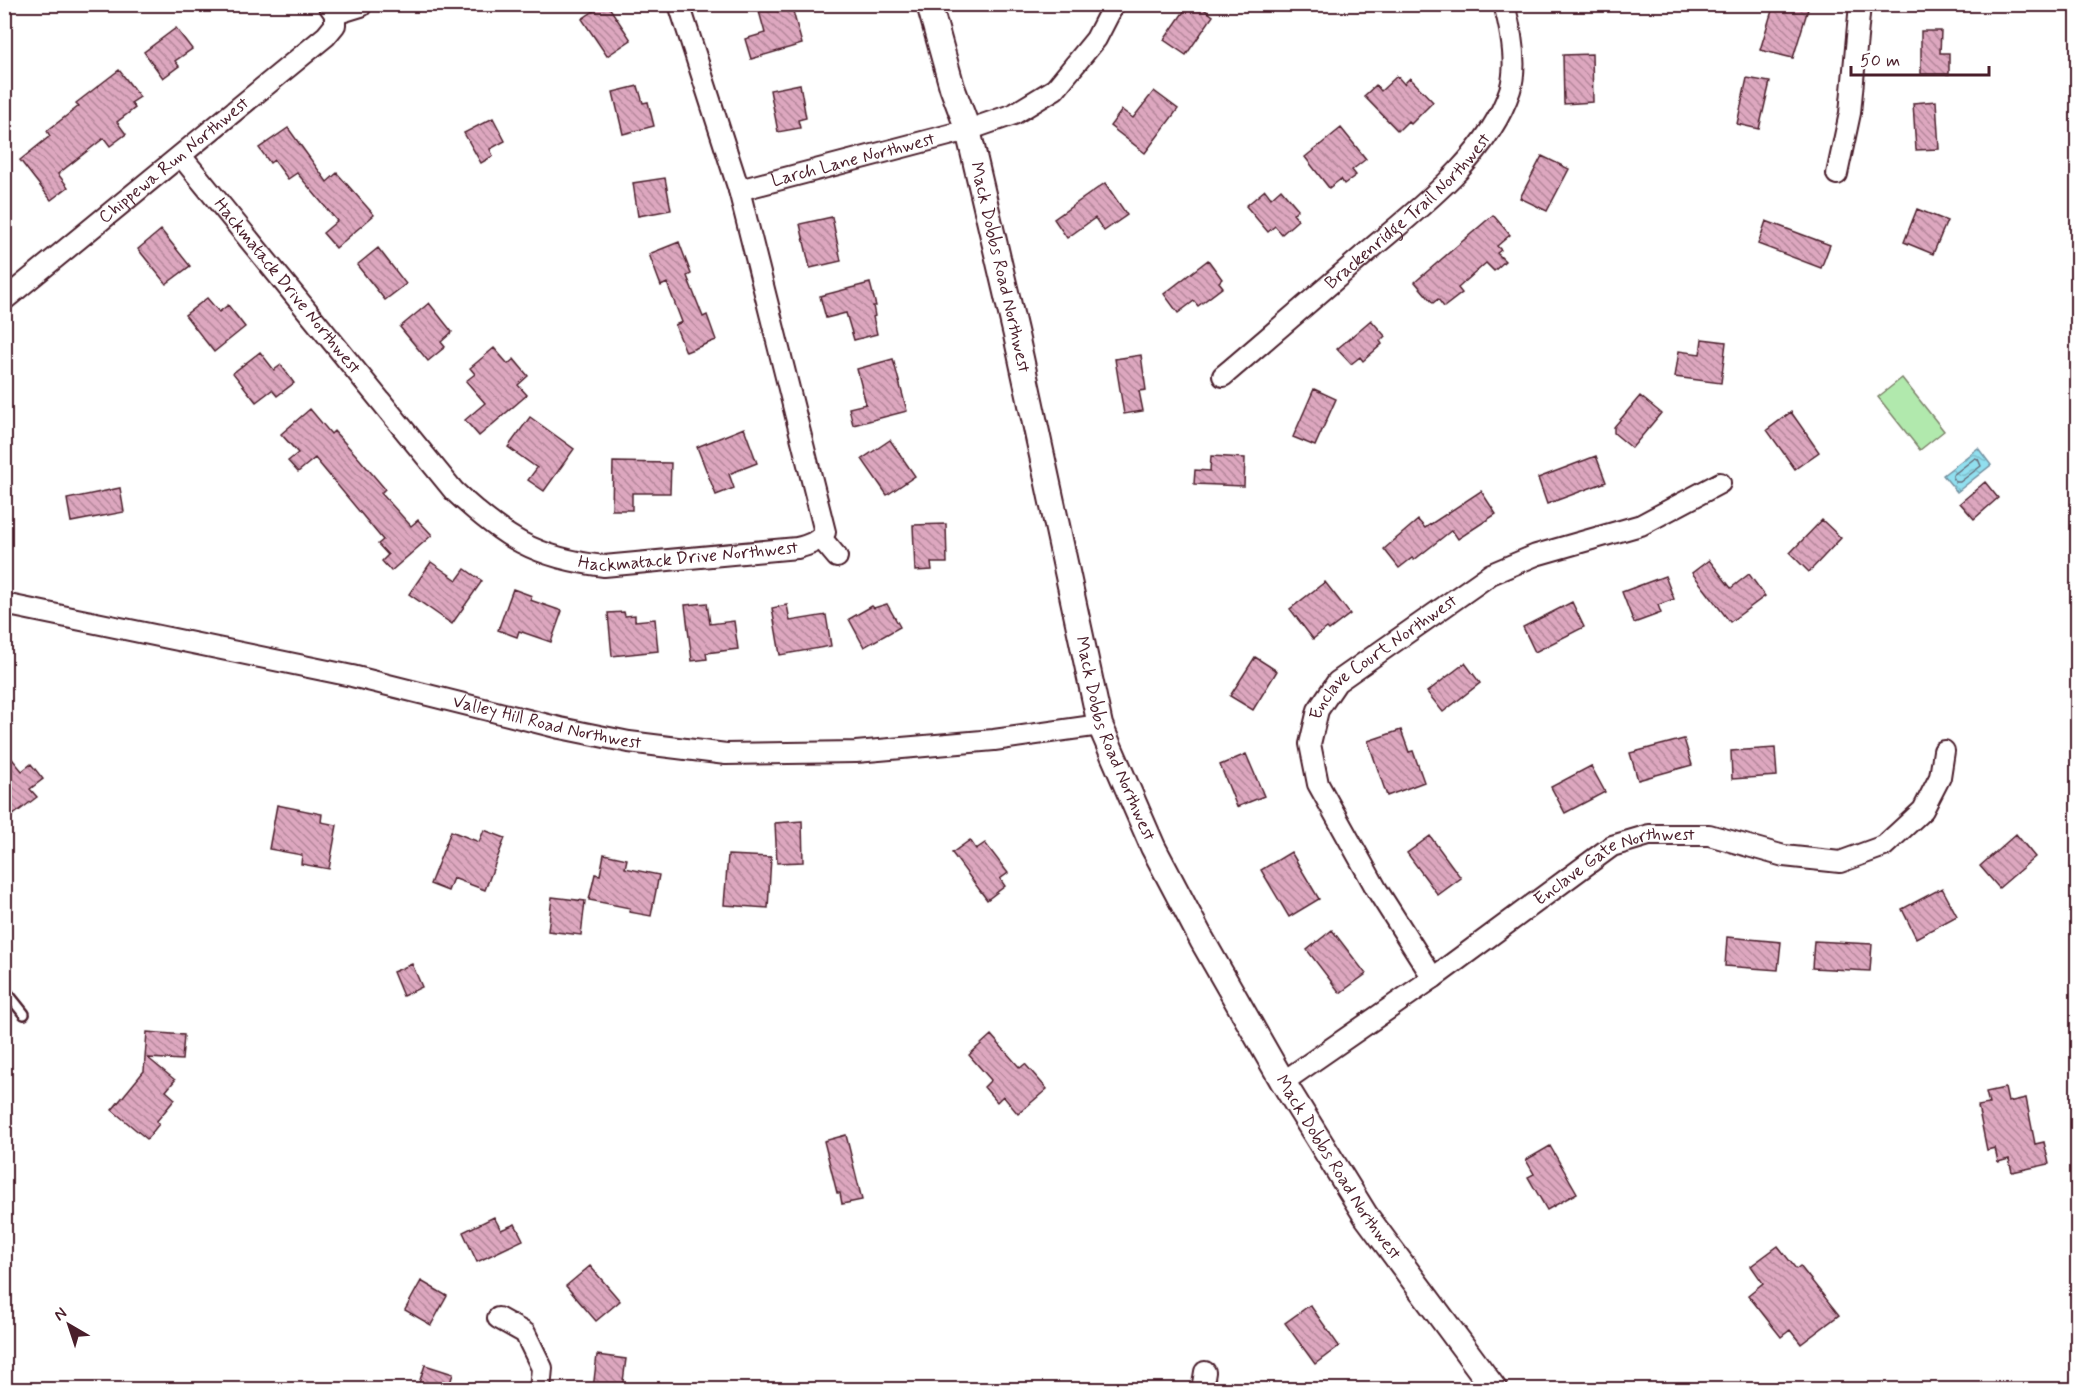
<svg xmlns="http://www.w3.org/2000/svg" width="2082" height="1394" font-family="Mynerve,sans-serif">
  <defs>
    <pattern id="water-waves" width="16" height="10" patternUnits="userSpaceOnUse" patternTransform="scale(1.5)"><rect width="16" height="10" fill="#91dfef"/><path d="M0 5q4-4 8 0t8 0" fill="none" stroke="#7fbfcd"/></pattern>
    <pattern id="building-back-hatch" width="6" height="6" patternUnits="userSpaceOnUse" patternTransform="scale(1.5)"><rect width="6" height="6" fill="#dda7bf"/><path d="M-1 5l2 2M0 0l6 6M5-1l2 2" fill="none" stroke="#b5879b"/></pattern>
  </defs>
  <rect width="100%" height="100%" fill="#fff"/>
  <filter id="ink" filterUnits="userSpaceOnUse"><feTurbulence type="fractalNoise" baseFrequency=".0167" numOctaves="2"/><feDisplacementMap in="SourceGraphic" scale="12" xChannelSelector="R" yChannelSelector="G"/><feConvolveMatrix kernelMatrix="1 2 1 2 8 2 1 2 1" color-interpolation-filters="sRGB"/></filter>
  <g filter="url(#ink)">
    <!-- pitch -->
    <path fill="#b1e9ad" stroke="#7e846c" stroke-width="1.5" d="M1902 378 1944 431 1920 450 1878 397Z"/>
    <!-- water -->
    <path fill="url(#water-waves)" stroke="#7592a1" stroke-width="1.5" d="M1978 448 1991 465 1957 492 1943 475Z"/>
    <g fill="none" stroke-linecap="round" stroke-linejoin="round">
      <!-- shore -->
      <path stroke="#666c79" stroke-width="1.5" d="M1975 458 1978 459 1981 466 1960 482H1956L1953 477V475Z"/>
    </g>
    <!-- building -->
    <path fill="url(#building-back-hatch)" stroke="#4a1f2b" stroke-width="1.5" d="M604 4H607L631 40 607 56 582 19Z
      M757 4H791L802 44 751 59 745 39 765 33Z
      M1189 4H1197L1213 16 1186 55 1164 40Z
      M1774 4H1794L1808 9 1793 58 1760 50Z
      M176 28 192 49 175 61 179 66 163 78 144 52Z
      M1921 31H1941L1940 53H1949V74H1921Z
      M1592 54 1593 102 1564 104 1563 55Z
      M119 70 140 97 131 103 135 108 117 122 126 134 110 146 104 138 58 174 68 187 51 200 20 160 50 136 47 131 79 106 76 103Z
      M1397 76 1404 84 1410 78 1433 102 1411 124 1408 121 1398 131 1364 96 1376 85 1381 91Z
      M1747 78 1770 82 1759 129 1737 124Z
      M800 84 806 118 798 120 800 128 778 132 770 90Z
      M638 86 643 103 648 102 654 126 623 134 613 92Z
      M1154 91 1178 109 1145 153 1110 126 1122 110 1133 118Z
      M1936 101 1939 149 1916 150 1913 103Z
      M493 118 505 141 490 149 493 156 481 163 464 133Z
      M288 128 327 182 337 173 374 215 336 248 323 233 337 221 297 173 288 179 274 160 270 163 259 148Z
      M1341 128 1366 159 1352 170 1356 175 1344 184 1341 179 1329 188 1305 157Z
      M1542 156 1569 169 1547 211 1520 198Z
      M665 178 671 210 638 216 633 183Z
      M1105 183 1127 215 1104 231 1095 218 1067 238 1054 219Z
      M1281 189 1298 209 1293 214 1298 220 1282 234 1275 226 1268 232 1246 206 1265 190 1271 198Z
      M1917 209 1947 221 1933 254 1904 242Z
      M1493 215 1510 235 1497 246 1501 250 1497 253 1505 261 1494 271 1486 263 1458 288 1462 293 1444 307 1438 299 1433 303 1415 282Z
      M832 217 841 261 810 268 800 224Z
      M1766 221 1830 245 1821 268 1758 244Z
      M161 230 190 266 166 284 138 249Z
      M679 242 691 274 687 276 703 317 707 315 716 340 686 352 675 325 682 322 667 283 661 286 649 254Z
      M378 248 406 284 385 300 357 265Z
      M1208 260 1222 279 1219 282 1223 287 1198 306 1194 301 1178 313 1164 294Z
      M870 283 876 306H873L875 316 873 317 877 334 854 340 846 313 826 318 820 296Z
      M207 298 219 312 228 305 245 327 214 352 185 315Z
      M429 303 452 332 441 342 445 347 428 361 400 327Z
      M1371 320 1385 336 1380 341 1382 344 1363 361 1360 357 1351 364 1337 349Z
      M1702 339 1726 342 1721 383 1675 377 1679 351 1700 354Z
      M494 348 508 364 514 359 528 376 518 385 527 395 479 436 465 420 485 403 466 381 475 374 470 368Z
      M260 352 274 370 281 365 294 383 277 396 272 390 256 402 233 373Z
      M1141 355 1146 390 1139 391 1143 411 1124 414 1115 359Z
      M893 359 907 411 853 425 849 408 866 404 857 369Z
      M1314 389 1336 399 1315 446 1293 437Z
      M1640 396 1661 413 1632 448 1614 433V427Z
      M310 409 331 434 334 431 356 455 385 489 381 493 411 526 418 520 432 535 391 571 382 561 388 555 378 544 383 540 315 458 298 472 288 461 298 453 281 434Z
      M1791 412 1819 452 1795 469 1767 430Z
      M530 417 574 449 544 491 528 480 537 468 508 447Z
      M744 428 757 463 729 474 734 488 716 495 697 447Z
      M890 440 915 476 887 495 862 459Z
      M1211 456 1245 458 1244 486 1194 484 1195 470 1210 471Z
      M1596 456 1606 482 1547 504 1538 478Z
      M613 462 671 463 670 493H632V510H612Z
      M1985 482 1998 498 1974 519 1960 503Z
      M120 488 124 512 71 522 67 499Z
      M1481 491 1496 514 1458 539 1452 530 1414 560 1412 558 1399 568 1384 549 1418 520 1425 528Z
      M1822 520 1841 538 1809 572 1790 553Z
      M946 524 947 563H931L932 570 915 571 913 525Z
      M1709 560 1731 588 1749 574 1765 596 1730 622 1692 573Z
      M431 562 457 580 465 569 482 581 452 624 409 594Z
      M1665 576 1674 599 1658 605 1661 613 1634 623 1622 592Z
      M1325 582 1350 614 1329 630 1327 628 1313 639 1290 609Z
      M513 589 532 596 530 600 562 611 551 642 519 631 517 637 498 630Z
      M1572 602 1584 627 1535 652 1523 627Z
      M707 603 710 624 734 621 738 649 706 653 707 659 692 661 685 605Z
      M887 604 900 627 864 647 849 619 872 606 874 608Z
      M787 605 790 621 826 615 831 646 780 655 772 608Z
      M624 612 625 616 635 615V621L655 619 658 651 612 656 608 613Z
      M1255 657 1277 671 1253 710 1230 696Z
      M1465 663 1480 683 1443 712 1427 692Z
      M1401 730 1409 752 1413 751 1424 782 1387 796 1368 741Z
      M1684 739 1692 765 1638 780 1630 753Z
      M1775 748 1777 776 1732 779 1731 751Z
      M4 749 22 771 31 764 43 779 30 789 37 797 4 822Z
      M1246 754 1264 796 1237 807 1220 765Z
      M1591 766 1605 792 1565 813 1551 787Z
      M277 805 322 814 321 822 337 825 329 869 301 864 302 855 269 849Z
      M802 821 803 862 777 863 775 823Z
      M484 830 505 838 485 890 453 878 448 891 430 884 451 831 479 842Z
      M2016 834 2035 857 1999 888 1980 866Z
      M1430 836 1461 878 1438 895 1407 853Z
      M970 840 976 849 985 843 1008 873 1000 879 1005 886 987 900 952 853Z
      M1291 852 1319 899 1289 917 1261 870Z
      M604 854 627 859 625 868 659 875 651 916 629 912 630 908 589 900 595 874 600 875Z
      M728 855 771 857 768 908 724 905Z
      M1942 888 1957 916 1916 938 1902 909Z
      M552 897 585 901 581 935 548 931Z
      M1332 930 1366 974 1340 993 1307 950Z
      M1727 937 1781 942 1778 970 1725 966Z
      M1814 941 1872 944 1870 971 1812 968Z
      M412 964 422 987 403 996 393 972Z
      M147 1032 184 1035 182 1060 148 1058 175 1080 166 1091 175 1099 156 1122 159 1124 147 1139 112 1110 144 1071Z
      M991 1035 1020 1068 1025 1064 1047 1089 1018 1114 1003 1096 997 1102 984 1087 991 1080 969 1055Z
      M2005 1088 2008 1102 2026 1098 2035 1144 2044 1142 2049 1164 2012 1172 2009 1159 1998 1162 1995 1148 1987 1150 1978 1106 1989 1104 1986 1092Z
      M846 1135 862 1200 842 1204 840 1193H837L824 1141Z
      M1550 1146 1577 1193 1547 1210 1528 1177 1534 1174 1526 1160Z
      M494 1217 501 1230 515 1224 523 1240 477 1262 463 1232Z
      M1778 1246 1796 1269 1800 1266 1839 1315 1801 1344 1790 1330 1781 1337 1748 1295 1763 1283 1751 1266Z
      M590 1266 620 1301 596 1321 566 1286Z
      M421 1281 447 1296 431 1325 405 1310Z
      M1310 1305 1339 1346 1315 1364 1285 1323Z
      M597 1355 626 1359 622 1389H593Z
      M425 1365 453 1374 448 1389H417Z"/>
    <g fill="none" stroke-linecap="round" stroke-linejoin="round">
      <defs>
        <path id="service" d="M4 989 24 1014"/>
        <g id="minor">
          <path d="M335 14 361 6"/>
          <path id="s1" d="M181 156 454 491C503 537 535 558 604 566L797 548C809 545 818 542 825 532L739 190 679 4"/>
          <path d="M1837 174 1850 113 1860 4"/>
          <path id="s2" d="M739 190 968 130 1014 114 1055 89 1096 39 1114 4"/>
          <path id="s3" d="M4 300 326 36 335 25V14L328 4"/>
          <path id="s4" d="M1223 376C1269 337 1314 298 1359 259 1412 213 1487 160 1510 90 1518 65 1511 30 1504 4"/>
          <path d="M821 538 837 557"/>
          <path id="s5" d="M4 604 352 676 560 728 629 742 726 754 856 752 994 740 1100 725"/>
          <path id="s6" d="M1433 978 1377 890 1318 784 1310 744 1318 710 1337 682 1491 574 1536 555 1641 525 1720 483"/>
          <path id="s7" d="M1283 1082 1433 978 1612 846 1649 835H1709L1784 856 1840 862 1884 846 1923 810 1940 777 1944 751"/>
          <path d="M498 1318 525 1333 542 1368 540 1390"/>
          <path d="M1202 1390 1205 1372"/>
        </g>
        <g id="tertiary">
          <path id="s8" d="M929 4 952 87 968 130 1016 335 1100 725 1153 847 1202 940 1283 1082 1366 1216 1495 1390"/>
        </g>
      </defs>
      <!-- service casing -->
      <use href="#service" stroke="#4a1f2b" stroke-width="14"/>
      <!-- minor casing -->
      <use href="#minor" stroke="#4a1f2b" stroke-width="24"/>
      <!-- tertiary casing -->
      <use href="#tertiary" stroke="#4a1f2b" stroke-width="28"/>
      <!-- service -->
      <use href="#service" stroke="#fff" stroke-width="9"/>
      <!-- minor -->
      <use href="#minor" stroke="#fff" stroke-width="20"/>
      <!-- tertiary -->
      <use href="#tertiary" stroke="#fff" stroke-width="24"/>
    </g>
  </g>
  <g text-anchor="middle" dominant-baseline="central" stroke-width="4.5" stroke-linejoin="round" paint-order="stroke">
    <!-- street labels -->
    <g font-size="18" fill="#4a1f2b" stroke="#fff">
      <text stroke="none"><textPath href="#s3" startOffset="220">Chippewa Run Northwest</textPath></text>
      <text stroke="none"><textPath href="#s2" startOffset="118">Larch Lane Northwest</textPath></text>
      <text stroke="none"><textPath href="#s4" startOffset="248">Brackenridge Trail Northwest</textPath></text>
      <text stroke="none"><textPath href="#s8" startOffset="273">Mack Dobbs Road Northwest</textPath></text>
      <text stroke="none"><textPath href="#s1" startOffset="168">Hackmatack Drive Northwest</textPath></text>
      <text stroke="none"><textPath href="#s1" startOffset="688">Hackmatack Drive Northwest</textPath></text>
      <text stroke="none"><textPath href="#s6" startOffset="386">Enclave Court Northwest</textPath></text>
      <text stroke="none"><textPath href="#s5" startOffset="556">Valley Hill Road Northwest</textPath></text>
      <text stroke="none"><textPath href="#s8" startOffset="759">Mack Dobbs Road Northwest</textPath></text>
      <text stroke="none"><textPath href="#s7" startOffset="400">Enclave Gate Northwest</textPath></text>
      <text stroke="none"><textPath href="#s8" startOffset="1245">Mack Dobbs Road Northwest</textPath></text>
    </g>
  </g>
  <!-- margin -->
  <rect width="2082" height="1394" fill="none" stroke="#fff" stroke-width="24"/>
  <rect x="12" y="12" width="2058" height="1370" fill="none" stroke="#4a1f2b" stroke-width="2" filter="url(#ink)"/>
  <!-- north arrow -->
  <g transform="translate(69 1325) rotate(321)" stroke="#ffffff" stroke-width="4.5" paint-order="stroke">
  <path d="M0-4.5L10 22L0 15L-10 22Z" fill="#4a1f2b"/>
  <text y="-9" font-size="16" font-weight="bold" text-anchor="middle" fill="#4a1f2b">N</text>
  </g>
  <!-- scale -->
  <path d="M1851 66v9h138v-9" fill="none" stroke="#4a1f2b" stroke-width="3"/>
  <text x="1860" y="66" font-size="18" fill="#4a1f2b" stroke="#ffffff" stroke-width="4.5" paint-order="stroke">50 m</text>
</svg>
